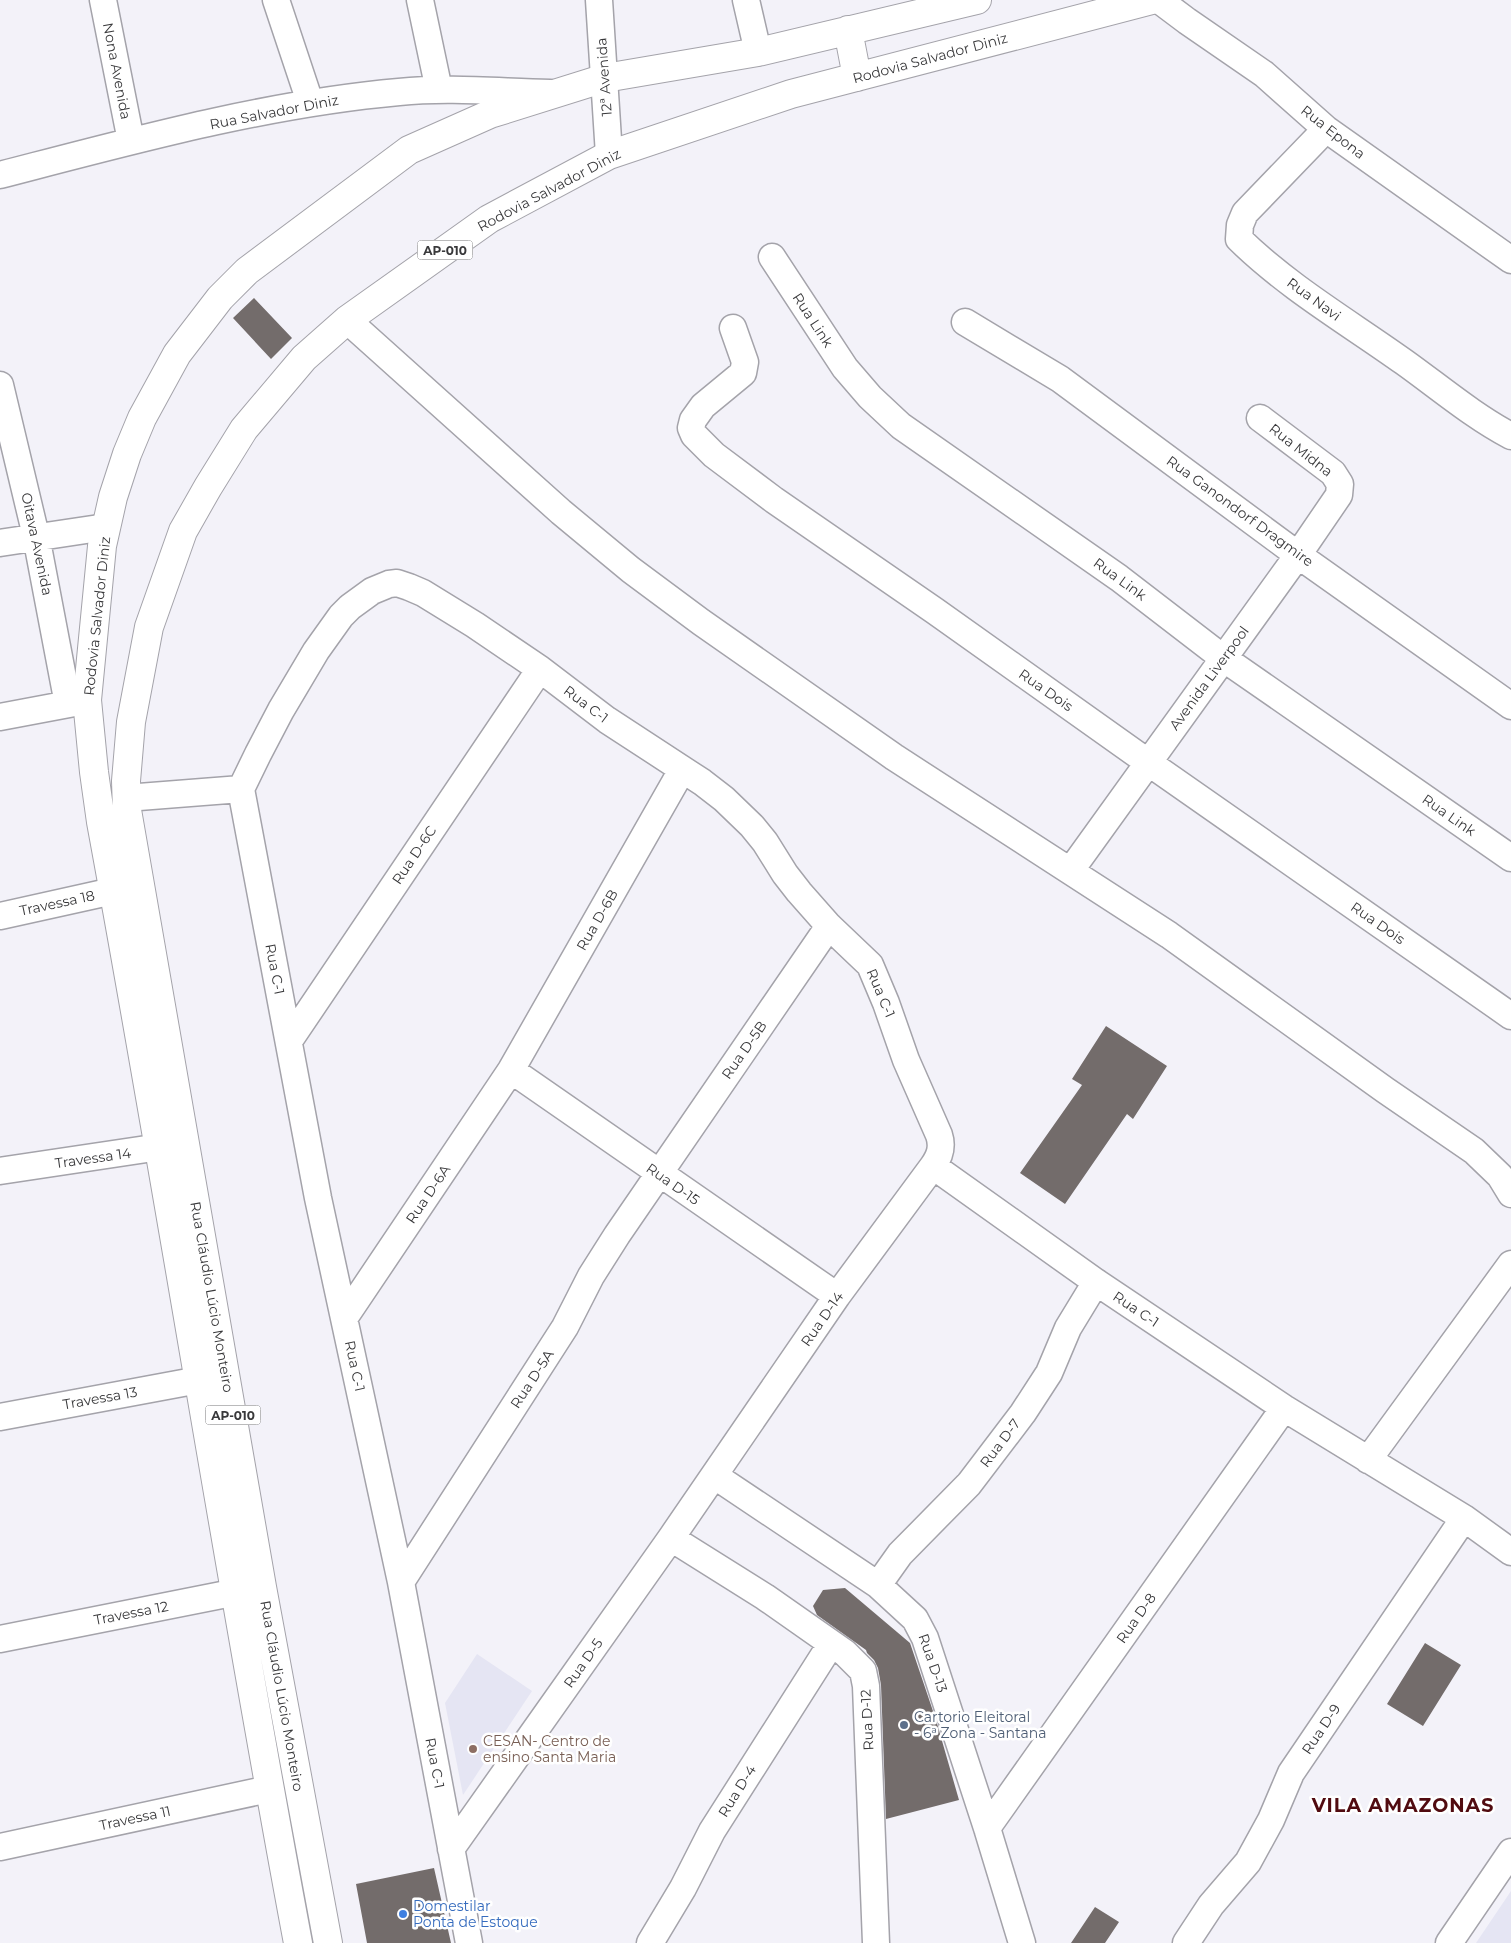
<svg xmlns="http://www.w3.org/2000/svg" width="1511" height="1943" font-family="Montserrat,sans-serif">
  <rect width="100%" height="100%" fill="#f3f2f9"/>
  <!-- built -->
  <path fill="#e5e5f3" d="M477 1654 532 1691 463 1795 445 1703Z
    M1511 1891V1943H1476Z"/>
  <!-- building -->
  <path fill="#736c6b" d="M254 298 292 338 271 359 233 318Z
    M1106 1026 1167 1066 1133 1119 1127 1114 1065 1204 1020 1173 1082 1085 1072 1079Z
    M845 1588 910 1643 936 1720 959 1800 886 1819 881 1685 878 1668 874 1660 867 1653 866 1650 817 1615 813 1606 823 1590Z
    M1425 1643 1461 1665 1423 1726 1387 1704Z
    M434 1868 451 1943H367L356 1884Z
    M1095 1907 1119 1922 1105 1943H1071Z"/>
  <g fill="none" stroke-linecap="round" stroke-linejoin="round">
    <defs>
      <path id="minor" d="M103 0 131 141
        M276 0 310 102
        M420 0 439 90
        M599 0 609 155
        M746 0 758 52
        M1159 0 1187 21 1264 74 1326 129 1511 260
        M1326 129 1245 213 1240 225 1239 239C1288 287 1348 322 1404 362 1439 387 1473 416 1511 436
        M0 175C131 141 264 104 399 92 449 87 500 92 550 93
        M772 257 845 368 870 397 901 426 1119 578 1223 658 1511 858
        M347 320 561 512 631 570 701 622 894 757 1169 935 1385 1090 1474 1151 1500 1176 1511 1194
        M965 322 1060 379 1298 555 1511 706
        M733 328 745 362 743 373 703 406 693 420 691 428 694 435 714 455 774 500 935 611 1149 763 1511 1016
        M0 385 36 536 68 704
        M0 543 106 527
        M0 717 85 701
        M241 789 258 754 281 710 316 651 341 616 350 607 372 591 389 584 397 583 409 587 423 593 475 625 540 669 607 720 702 782 724 799 752 826 765 842 785 874 799 892 829 926 870 965 886 1003 906 1060 939 1135C943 1147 940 1156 933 1166L1096 1282 1284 1408 1464 1518 1511 1552
        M126 798 241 789 318 1198 401 1582 469 1943
        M1071 870 1298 555 1339 495 1340 484 1333 473 1260 418
        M0 916 113 891
        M289 1041 540 669
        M511 1070 837 1296
        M0 1171 180 1144
        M345 1317 511 1070 682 770
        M0 1417 199 1380
        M1368 1460 1511 1264
        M715 1476 878 1585 915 1619 925 1638 987 1828 1022 1943
        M671 1538 765 1597 845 1653 863 1671 866 1686 876 1943
        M401 1582 565 1327 591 1276 617 1235 829 926
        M878 1585 900 1554 969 1484 1023 1413 1049 1373 1068 1328 1096 1282
        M0 1639 257 1588
        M987 1828 1284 1408
        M0 1847 269 1789
        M451 1849 671 1538 837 1296 933 1166
        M650 1943 683 1888 712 1831 831 1644
        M1186 1943 1211 1905 1248 1862 1271 1820 1291 1773 1464 1518
        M1449 1943 1511 1852"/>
      <path id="major" d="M848 30 857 77
        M298 1943C228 1570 170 1195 101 822L94 772 87 700 102 546 113 497 127 454 142 418 177 354 220 298 247 271 409 150 490 114 605 78 758 52 977 0
        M328 1943 262 1587 127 810 126 781 131 722 149 627 183 531 208 487 244 429 304 358 347 320 489 219 609 155 791 94 1152 0"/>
    </defs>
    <!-- minor casing -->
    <use href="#minor" stroke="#a4a3aa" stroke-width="29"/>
    <!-- major casing -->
    <use href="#major" stroke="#a4a3aa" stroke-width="30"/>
    <!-- minor -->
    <use href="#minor" stroke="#fff" stroke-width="26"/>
    <!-- major -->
    <use href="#major" stroke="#fff" stroke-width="28"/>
  </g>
  <!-- markers -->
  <circle fill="#5c6f8a" stroke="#fff" stroke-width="2" cx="904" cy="1725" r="5"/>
  <circle fill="#8d6e63" stroke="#fff" stroke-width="2" cx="473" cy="1749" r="5"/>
  <circle fill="#3f7fe0" stroke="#fff" stroke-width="2" cx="403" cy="1914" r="5"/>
  <g text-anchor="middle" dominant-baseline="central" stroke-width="5" stroke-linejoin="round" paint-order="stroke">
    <!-- shield labels -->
    <g fill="#fff" stroke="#747476" stroke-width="1">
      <rect x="417.5" y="240.5" width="55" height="19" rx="4"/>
      <rect x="205.5" y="1405.5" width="55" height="19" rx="4"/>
    </g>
    <g font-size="12" font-weight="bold" fill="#39393b">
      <text x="445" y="250">AP-010</text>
      <text x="233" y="1415">AP-010</text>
    </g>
    <!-- street labels -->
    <g font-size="14" fill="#39393b" stroke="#fff">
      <text transform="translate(930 58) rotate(-15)">Rodovia Salvador Diniz</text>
      <text transform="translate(117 71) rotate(79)">Nona Avenida</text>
      <text transform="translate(604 77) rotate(-94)">12ª Avenida</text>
      <text transform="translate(274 112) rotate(-11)">Rua Salvador Diniz</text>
      <text transform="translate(1333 132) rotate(38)">Rua Epona</text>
      <text transform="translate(549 190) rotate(-28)">Rodovia Salvador Diniz</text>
      <text transform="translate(1314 299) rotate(36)">Rua Navi</text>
      <text transform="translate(813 320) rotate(57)">Rua Link</text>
      <text transform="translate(1301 450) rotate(38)">Rua Midna</text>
      <text transform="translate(1240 511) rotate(36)">Rua Ganondorf Dragmire</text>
      <text transform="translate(37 544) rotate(78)">Oitava Avenida</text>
      <text transform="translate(1120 579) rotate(36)">Rua Link</text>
      <text transform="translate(97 616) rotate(-84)">Rodovia Salvador Diniz</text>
      <text transform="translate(1209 678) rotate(-54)">Avenida Liverpool</text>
      <text transform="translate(1046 690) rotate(35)">Rua Dois</text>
      <text transform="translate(586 704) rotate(37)">Rua C-1</text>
      <text transform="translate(1449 815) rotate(35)">Rua Link</text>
      <text transform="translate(414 855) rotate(-56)">Rua D-6C</text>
      <text transform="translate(57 903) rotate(-12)">Travessa 18</text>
      <text transform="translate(597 920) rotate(-60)">Rua D-6B</text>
      <text transform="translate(1378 923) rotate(35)">Rua Dois</text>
      <text transform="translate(275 969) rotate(79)">Rua C-1</text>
      <text transform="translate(881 993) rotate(67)">Rua C-1</text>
      <text transform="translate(744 1050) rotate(-55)">Rua D-5B</text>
      <text transform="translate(93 1158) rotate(-8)">Travessa 14</text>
      <text transform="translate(673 1184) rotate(35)">Rua D-15</text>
      <text transform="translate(428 1194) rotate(-56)">Rua D-6A</text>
      <text transform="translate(212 1297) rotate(80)">Rua Cláudio Lúcio Monteiro</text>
      <text transform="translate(1136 1309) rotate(34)">Rua C-1</text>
      <text transform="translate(822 1319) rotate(-55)">Rua D-14</text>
      <text transform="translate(355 1366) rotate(78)">Rua C-1</text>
      <text transform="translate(532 1379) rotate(-57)">Rua D-5A</text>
      <text transform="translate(100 1398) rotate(-10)">Travessa 13</text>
      <text transform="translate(1000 1443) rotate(-53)">Rua D-7</text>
      <text transform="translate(131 1613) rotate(-11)">Travessa 12</text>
      <text transform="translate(1136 1618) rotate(-55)">Rua D-8</text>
      <text transform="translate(583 1663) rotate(-55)">Rua D-5</text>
      <text transform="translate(933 1663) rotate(71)">Rua D-13</text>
      <text transform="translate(282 1696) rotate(80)">Rua Cláudio Lúcio Monteiro</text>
      <text transform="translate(867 1720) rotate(-93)">Rua D-12</text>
      <text transform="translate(1321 1729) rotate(-56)">Rua D-9</text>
      <text transform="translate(435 1763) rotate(79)">Rua C-1</text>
      <text transform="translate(737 1791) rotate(-58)">Rua D-4</text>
      <text transform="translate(135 1818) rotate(-12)">Travessa 11</text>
    </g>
    <!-- service labels -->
    <g font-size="14" fill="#4e5e75" stroke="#fff" text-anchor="start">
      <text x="914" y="1717">Cartorio Eleitoral<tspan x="914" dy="16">- 6ª Zona - Santana</tspan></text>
    </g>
    <!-- education labels -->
    <g font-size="14" fill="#785e54" stroke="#fff" text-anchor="start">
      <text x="483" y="1741">CESAN- Centro de<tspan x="483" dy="16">ensino Santa Maria</tspan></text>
    </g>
    <!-- shop labels -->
    <g font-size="14" fill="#366cbe" stroke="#fff" text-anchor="start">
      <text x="413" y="1906">Domestilar<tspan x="413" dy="16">Ponta de Estoque</tspan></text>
    </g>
    <!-- district labels -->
    <g font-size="19" font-weight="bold" letter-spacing="1" fill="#510b10" stroke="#fff">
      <text x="1403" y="1805">VILA AMAZONAS</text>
    </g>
  </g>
</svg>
